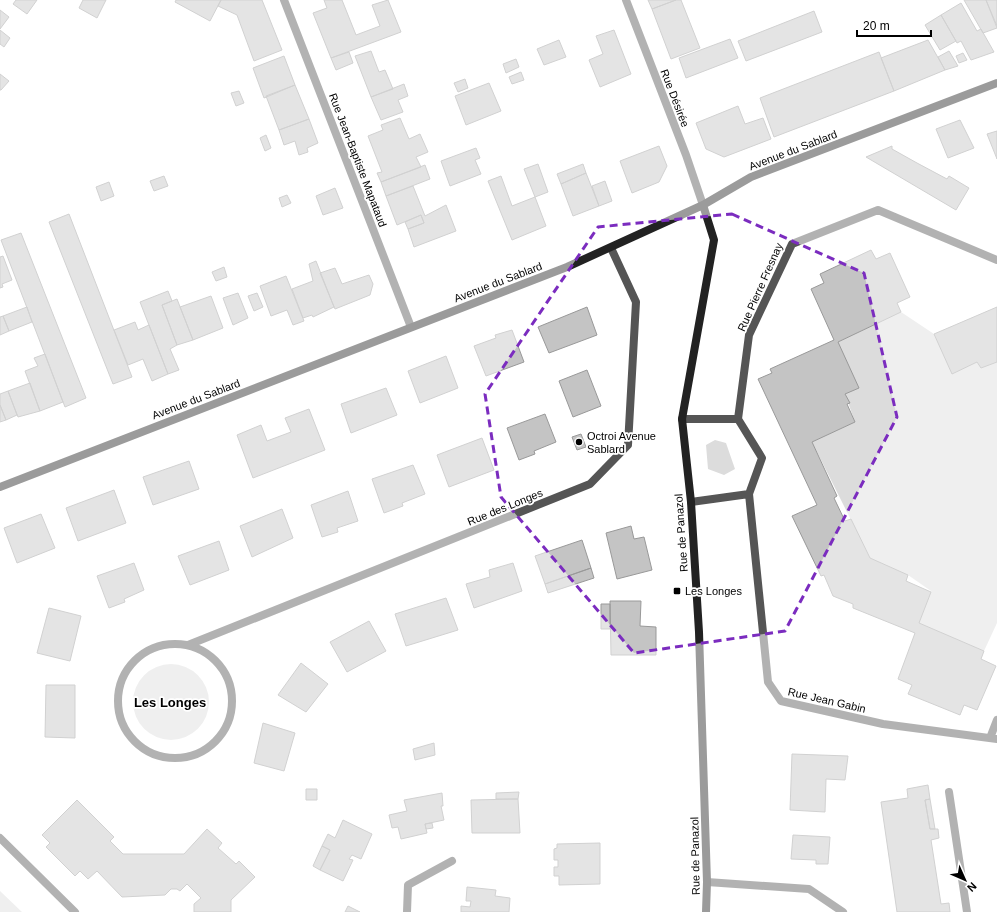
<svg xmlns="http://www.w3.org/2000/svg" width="997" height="912" font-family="Helvetica,sans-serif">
  <rect width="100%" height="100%" fill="#fff"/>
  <!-- green -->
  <path fill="#dcdcdc" d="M901 312 934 334 952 374 977 362 981 368 997 362V623L984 651 919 623 931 591 908 575 870 558 812 442 855 422 845 394 838 342Z
    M715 440 726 443 735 469 724 475 708 469 706 445Z
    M133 702a38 38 0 1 1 76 0a38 38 0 1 1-76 0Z
    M0 891 22 912H0Z"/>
  <!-- building -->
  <path fill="#c4c4c4" stroke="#999" d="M16 0H37L27 14 13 4Z
    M83 0H106L97 18 79 8Z
    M176 0H221L210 21 175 2Z
    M221 0H262L282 50 254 61 237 15 218 6Z
    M324 0H342L356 35 380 26 372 5 388 0 401 32 331 58 313 13 327 8Z
    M648 0H676L652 9Z
    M676 0H681L700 48 671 59 652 9Z
    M964 0H986L997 28 983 33Z
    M986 0H997V26Z
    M961 3 977 31 981 29 994 52 971 60 961 41 957 43 941 15Z
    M0 10 9 17 0 29Z
    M814 11 822 32 746 61 738 41Z
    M941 15 956 41 940 50 925 25Z
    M0 30 10 38 4 47 0 44Z
    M614 30 631 74 600 87 589 60 603 54 596 36Z
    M730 39 738 58 686 78 679 58Z
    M559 40 566 57 544 65 537 49Z
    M928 40 945 70 894 91 881 58Z
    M371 51 379 72 385 70 393 89 371 97 355 56Z
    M949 51 958 66 945 70 938 57Z
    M349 52 353 63 336 70 331 58Z
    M879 52 894 91 774 137 760 98Z
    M963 53 967 60 959 63 956 56Z
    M284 56 295 85 264 98 253 68Z
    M516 59 519 67 506 73 503 64Z
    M521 72 524 80 512 84 509 77Z
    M0 74 9 81 1 90H0Z
    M465 79 468 88 458 92 454 83Z
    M489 83 501 111 466 125 455 96Z
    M404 84 408 96 398 100 403 112 381 120 371 97Z
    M295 85 309 119 279 130 266 96Z
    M239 91 244 103 236 106 231 93Z
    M738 106 745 124 763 118 771 139 724 157 706 149 696 123Z
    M400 118 409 139 420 134 428 152 416 157 421 167 381 182 377 173 382 172 368 136 383 130 381 125Z
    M309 119 318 143 307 148 308 152 299 155 295 141 284 145 279 130Z
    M960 120 974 148 948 158 936 129Z
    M997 131V159L987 134Z
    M266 135 271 148 265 151 260 138Z
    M659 146 667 166 659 182 632 193 620 161Z
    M892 146V149L917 163 947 179 949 176 969 188 956 210 866 157Z
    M476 148 480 158 475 160 481 174 450 186 441 161Z
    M538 164 548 192 535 197 524 169Z
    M583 164 586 173 561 184 557 174Z
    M425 165 430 179 386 196 381 182Z
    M586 173 599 206 573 216 561 184Z
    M164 176 168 186 154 191 150 181Z
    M501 176 512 206 535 197 546 226 512 240 488 181Z
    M605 181 612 201 599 206 592 186Z
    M109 182 114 196 101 201 96 187Z
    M413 186 425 216 446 205 456 231 414 247 408 229 424 223 421 215 397 225 386 196Z
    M335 188 343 208 323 215 316 196Z
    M287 195 291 203 282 207 279 198Z
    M69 214 132 377 113 384 49 222Z
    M421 215 424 223 408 229 405 222Z
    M21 233 86 398 65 407 1 240Z
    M871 250 876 259 890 253 910 297 897 303 901 312 838 342 859 388 845 394 850 403 847 404 855 422 812 442 837 496 834 498 845 521 851 519 870 558 908 575 906 581 931 592 919 623 984 651 981 659 996 666 977 710 964 705 960 715 908 694 912 685 898 679 915 633 853 608V604L833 596 824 575 821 576 792 516 817 505 758 379 772 373 770 369 834 340 811 289 824 283 820 274Z
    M3 256 12 280 2 284 3 287 0 288V257Z
    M316 261 334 307 313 317 312 315 303 318 292 289 313 281 309 264Z
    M224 267 227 277 216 281 212 272Z
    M335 268 342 284 369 275 373 284 370 295 335 309 320 273Z
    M286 276 304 321 293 325 287 310 271 316 260 286Z
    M168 291 172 301 162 305 177 345 170 349 179 370 168 374 140 302Z
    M238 293 248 318 233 325 223 298Z
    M257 293 263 307 254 311 248 296Z
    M211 296 223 328 193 340 180 307Z
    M177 299 193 340 177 345 162 305Z
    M27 307 32 322 9 331 3 316Z
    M587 307 597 335 549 353 538 327Z
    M997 307V362L981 368 977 362 952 374 934 334Z
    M3 316 9 331 0 335V317Z
    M135 322 138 330 149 325 168 374 152 381 143 359 128 365 114 330Z
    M512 330 524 362 486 376 474 346 496 338 495 335Z
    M45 354 63 402 40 411 25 371 38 366 34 358Z
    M446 356 458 388 420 403 408 371Z
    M587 370 601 406 573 417 559 381Z
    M30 383 40 411 18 417 8 391Z
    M386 388 397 415 351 433 341 404Z
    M8 391 17 415 6 420 0 405V394Z
    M0 405 6 420 0 422Z
    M309 409 325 450 253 478 237 435 261 425 267 441 291 432 285 418Z
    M545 414 556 442 534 451 535 454 519 460 507 428Z
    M581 434 586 447 577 450 572 437Z
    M482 438 494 470 449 487 437 455Z
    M189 461 199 489 153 505 143 477Z
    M413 465 425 494 402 503 403 506 384 513 372 479Z
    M114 490 126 523 78 541 66 508Z
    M348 491 358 521 337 528 338 532 322 537 311 505Z
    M282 509 293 538 252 557 240 526Z
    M41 514 55 548 17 563 4 528Z
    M631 526 634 539 644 537 652 570 617 579 606 533Z
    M582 540 591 568 545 584 535 556Z
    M219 541 229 570 190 585 178 556Z
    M134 563 144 590 124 599 125 602 109 608 97 576Z
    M513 563 522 591 474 608 466 584 490 577 489 570Z
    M591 568 594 578 548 593 545 584Z
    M446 598 458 630 406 646 395 614Z
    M610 601H641L640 626 656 627V655H611Z
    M601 604H610V629H601Z
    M49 608 81 616 70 661 37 653Z
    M369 621 386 651 347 672 330 642Z
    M301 663 328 684 306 712 278 695Z
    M46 685H75V738L45 737Z
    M263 723 295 733 284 771 254 763Z
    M434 743 435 755 415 760 413 749Z
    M792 754 848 756 845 780 826 779 825 812 790 810Z
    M928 785 930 799 925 800 930 829H938L939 838 931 840 941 904 949 903 950 912H897L881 802 908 798 907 789Z
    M306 789H317V800H306Z
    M519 792 518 799H496V793Z
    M442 793 443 806H441L444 820 425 824 427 833 401 839 398 827 392 828 389 815 407 811 404 800Z
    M518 799 520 833H472L471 800Z
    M930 799 935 829H930L925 800Z
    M77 800 114 837 110 841 123 854H184L207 829 222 843 218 848 236 864 239 861 255 877 231 900V912H194V904L201 898 187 884 180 891 177 889H171L165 895 122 897 97 871 88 879 80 871 75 876 46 847 50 843 42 835Z
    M343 820 372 834 361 859 352 855 349 859 353 860 343 881 320 870 330 850 322 846 328 834 335 838Z
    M432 823 433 828 426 829 425 824Z
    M793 835 830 837 828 864H816V860L791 859Z
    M600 843V884L559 885V876H554V867H558V860H554V849L557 848V844Z
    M322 846 330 850 320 870 313 866Z
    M467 887 496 890 495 896 510 898 509 912H461V906L470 907 471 901H466Z
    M348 906 360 912H345Z"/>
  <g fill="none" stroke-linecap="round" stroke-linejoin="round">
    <!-- lane -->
    <path stroke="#555" stroke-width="8" d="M997 260 878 210 792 244 749 335 738 419 762 458 749 494 768 682 781 701 883 724 997 739
      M682 419H738
      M691 502 749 494
      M990 738 997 720
      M0 838 75 912"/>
    <!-- street -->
    <path stroke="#555" stroke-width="8" d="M284 0 411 327
      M626 0 686 155 703 205
      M118 701a57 57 0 1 1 114 0a57 57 0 1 1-114 0Z
      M188 645 590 484 628 445 636 302 611 248
      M949 792 967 912
      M707 882 809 889 843 912
      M407 912 408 885 452 861"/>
    <!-- secondary -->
    <path stroke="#222" stroke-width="8" d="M703 205 714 240 682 419 691 502 699 632 707 882 706 912
      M0 487 567 267 703 205 751 177 997 83"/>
  </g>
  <!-- marked area -->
  <path d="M0 0H997V912H0ZM732 214 864 273 897 417 785 631 634 653 501 497 485 394 598 227Z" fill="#fff" fill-opacity=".55" fill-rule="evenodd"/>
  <path fill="none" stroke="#7b2cbf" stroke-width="3" stroke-dasharray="8 5" stroke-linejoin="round" d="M732 214 864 273 897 417 785 631 634 653 501 497 485 394 598 227Z"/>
  <!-- markers -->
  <g fill="#000" stroke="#fff" stroke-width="1.5">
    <circle cx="579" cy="442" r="4"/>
    <rect x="673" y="587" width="8" height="8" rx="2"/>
  </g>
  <g text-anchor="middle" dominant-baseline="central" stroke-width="3.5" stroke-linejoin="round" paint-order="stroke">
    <!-- street labels -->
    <g font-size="11" fill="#000" stroke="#fff">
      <text transform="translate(675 98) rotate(69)">Rue Désirée</text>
      <text transform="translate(793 150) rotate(-21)">Avenue du Sablard</text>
      <text transform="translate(358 160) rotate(69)">Rue Jean-Baptiste Mapataud</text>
      <text transform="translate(498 282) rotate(-21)">Avenue du Sablard</text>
      <text transform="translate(760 287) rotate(-66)">Rue Pierre Fresnay</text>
      <text transform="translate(196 399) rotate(-21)">Avenue du Sablard</text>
      <text transform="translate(505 507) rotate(-22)">Rue des Longes</text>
      <text transform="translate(681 533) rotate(-94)">Rue de Panazol</text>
      <text transform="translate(827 700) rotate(13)">Rue Jean Gabin</text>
      <text transform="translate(695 856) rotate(-91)">Rue de Panazol</text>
    </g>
    <!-- poi labels -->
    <g font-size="11" fill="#000" stroke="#fff" text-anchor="start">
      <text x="587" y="436">Octroi Avenue<tspan x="587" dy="13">Sablard</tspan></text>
      <text x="685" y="591">Les Longes</text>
    </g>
    <!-- quarter labels -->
    <g font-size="13" font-weight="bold" fill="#000" stroke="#fff">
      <text x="170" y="702">Les Longes</text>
    </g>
  </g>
  <!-- north arrow -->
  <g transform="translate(965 880) rotate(135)" stroke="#ffffff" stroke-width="3" paint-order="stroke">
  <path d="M0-3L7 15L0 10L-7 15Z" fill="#000000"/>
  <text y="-6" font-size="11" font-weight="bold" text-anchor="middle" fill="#000000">N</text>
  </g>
  <!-- scale -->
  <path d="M857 30v6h74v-6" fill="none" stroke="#000000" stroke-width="2"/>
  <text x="863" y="30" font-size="12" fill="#000000" stroke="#ffffff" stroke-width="3" paint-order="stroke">20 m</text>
</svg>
